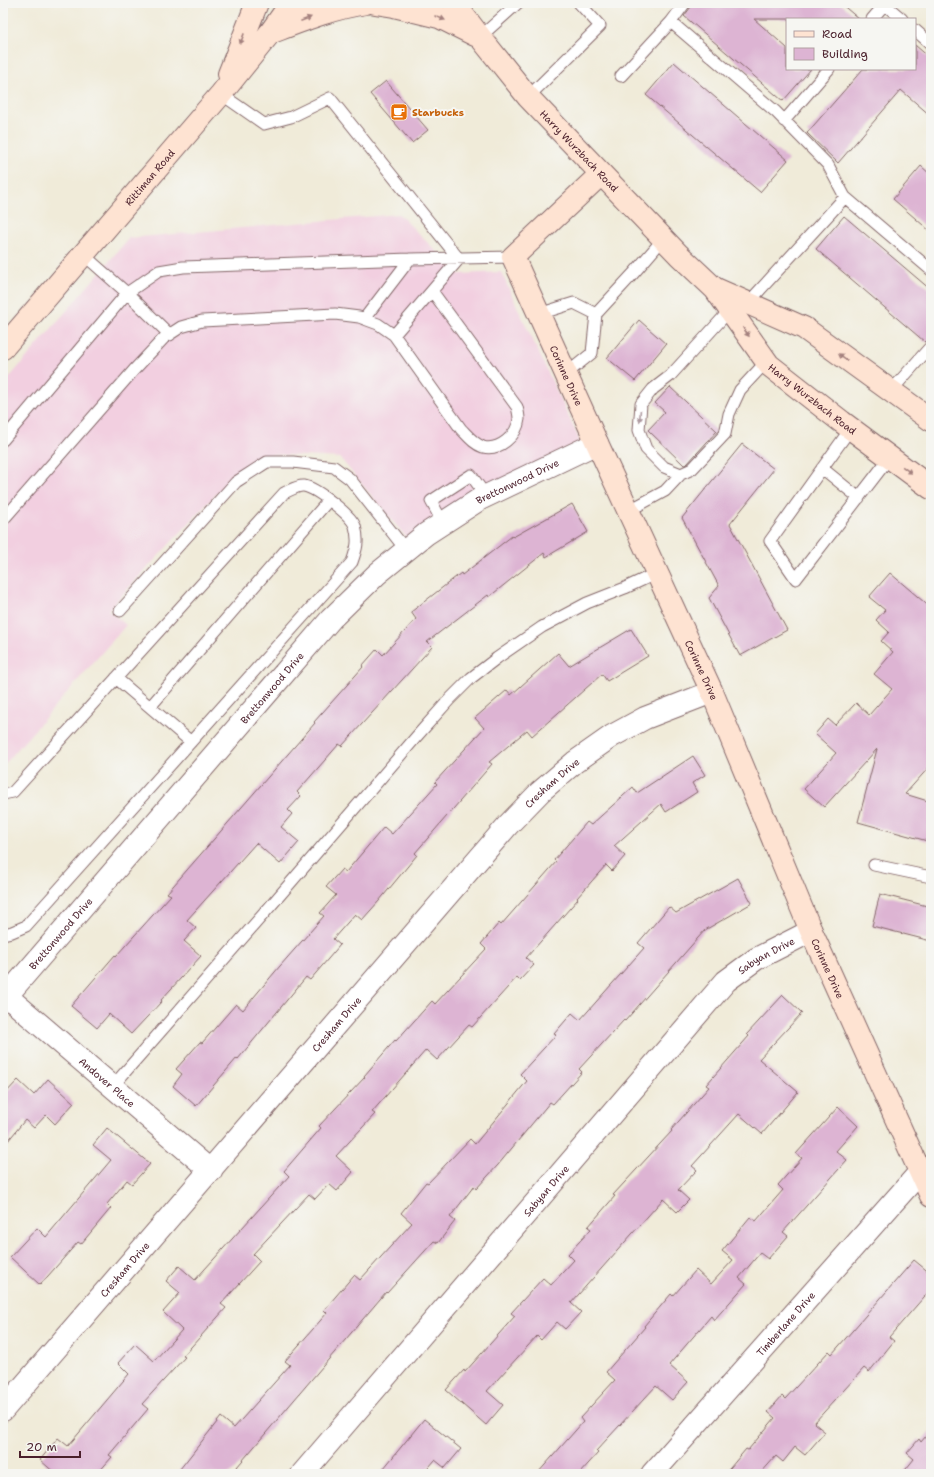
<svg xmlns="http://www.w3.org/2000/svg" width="934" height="1477" font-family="'Shantell Sans',sans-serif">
  <rect width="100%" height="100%" fill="#f6f6f2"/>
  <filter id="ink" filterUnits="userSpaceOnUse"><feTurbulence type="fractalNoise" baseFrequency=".025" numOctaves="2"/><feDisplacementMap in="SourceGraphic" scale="8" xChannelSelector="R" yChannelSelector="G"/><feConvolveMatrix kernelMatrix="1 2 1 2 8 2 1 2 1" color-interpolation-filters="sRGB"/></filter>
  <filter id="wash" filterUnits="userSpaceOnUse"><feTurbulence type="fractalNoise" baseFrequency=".012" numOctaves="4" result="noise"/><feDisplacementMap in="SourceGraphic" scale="16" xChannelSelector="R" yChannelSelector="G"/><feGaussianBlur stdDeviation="0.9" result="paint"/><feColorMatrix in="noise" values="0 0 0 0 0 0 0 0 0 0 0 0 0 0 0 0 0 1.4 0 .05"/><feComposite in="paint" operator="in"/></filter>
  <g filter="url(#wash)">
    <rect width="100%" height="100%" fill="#f0ebd9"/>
    <!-- built -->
    <path fill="#f2cfe0" d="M399 214 459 274 501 272 580 441 406 537 340 458 268 454 233 476 108 610 126 625 3 766V385L129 238Z"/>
    <g id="blocks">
      <!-- building -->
      <path fill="#ddb4d3" d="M692 3H840L859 19H754L787 48V69H811L783 101 684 16 691 7Z
        M915 45 931 59V116L901 90 838 163 807 133 863 69H915Z
        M674 62 788 160 760 192 646 95Z
        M386 81 428 130 412 143 370 94Z
        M921 166 931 175V232L893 199Z
        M844 216 931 290V339L925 342 816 249Z
        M639 320 666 344 635 381 607 358Z
        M670 387 717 431 687 464 684 465 648 430 665 412 655 403Z
        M742 444 774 469 730 524 787 630 740 656 709 598 719 586 682 518Z
        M572 504 588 532 546 557 544 553 489 597 488 595 427 642 432 647 342 746 339 744 297 792 301 796 288 810 292 814 281 827 299 842 280 864 256 843 187 920 196 928 184 941 201 956 161 1000 162 1001 131 1034 109 1014 97 1028 71 1006 115 955 116 956 171 895 167 893 315 723 314 722 363 667 362 666 377 649 383 655 416 619 411 612 461 573 462 575 512 536 513 537Z
        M890 573 931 608V765L905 794 931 802V842L858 822 877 749 824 807 804 789 836 753 815 734 828 719 835 725 856 703 869 715 892 689 874 674 893 652 881 641 889 632 876 620 885 610 869 597Z
        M631 629 648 656 607 681 602 674 532 736 527 730 489 762 492 764 415 853 417 855 379 901 362 920 355 914 333 939 340 945 310 980 306 977 238 1059 237 1058 196 1106 173 1086 182 1074 176 1069 200 1042 202 1043 236 1004 243 1010 280 966 324 916 320 913 336 895 326 887 342 869 346 872 384 827 392 834 437 784 435 782 484 728 475 718 507 690 511 695 558 653 569 666Z
        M693 756 705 775 692 783 697 792 666 812 661 804 614 846 625 856 612 871 606 865 577 898 578 899 526 958 534 965 520 980 517 977 472 1027 469 1025 437 1060 426 1050 372 1112 375 1114 336 1156 353 1172 337 1191 329 1184 315 1199 309 1194 253 1254 260 1261 221 1304 226 1308 183 1356 185 1357 142 1404 148 1409 109 1455 112 1457 97 1474H56L40 1460 58 1438 68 1446 129 1374 118 1363 135 1344 154 1361 182 1330 163 1312 180 1293 166 1281 179 1266 195 1280 289 1176 284 1171 321 1128 319 1126 365 1077 364 1076 395 1040 396 1041 432 1001 435 1004 486 949 481 944 499 923 501 925 556 862 554 860 587 822 591 825 633 787 637 793Z
        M738 878 752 903 705 930 625 1021 624 1020 579 1069 582 1072 553 1104 550 1102 498 1165 476 1189 474 1186 450 1217 455 1221 438 1243 434 1241 387 1293 386 1292 231 1474H176L221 1417 234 1428 290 1365 285 1361 327 1313 324 1310 354 1275 360 1280 412 1223 401 1213 426 1182 428 1183 470 1139 475 1144 527 1081 520 1074 556 1035 554 1034 572 1013 580 1020 644 948 638 943 669 907 676 913Z
        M880 894 931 907V941L872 926Z
        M783 995 802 1013 759 1059 798 1092 762 1134 739 1114 692 1166 697 1170 678 1190 689 1200 677 1212 663 1199 571 1303 581 1312 565 1329 557 1322 541 1340 537 1336 487 1391 503 1405 486 1425 446 1390 464 1370 465 1372 515 1316 511 1313 543 1278 551 1285 574 1260 568 1254 591 1229 588 1227 615 1196 613 1195 672 1131 671 1130 709 1087 706 1085 749 1036 747 1034Z
        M48 1079 74 1103 55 1124 46 1115 34 1128 25 1120 3 1147V1096L18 1080 34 1095Z
        M838 1107 858 1126 836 1151 847 1160 783 1232 788 1236 768 1259 760 1253 739 1278 746 1284 714 1320 711 1316 669 1365 688 1382 672 1400 656 1386 596 1451 598 1453 579 1474H537L583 1422 580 1418 615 1380 606 1372 645 1327 644 1326 671 1294 673 1296 696 1270 711 1284 733 1260 722 1251 750 1217 756 1221 783 1190 778 1185 802 1158 796 1154Z
        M107 1128 150 1164 132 1184 127 1180 107 1204 111 1208 81 1244 78 1242 40 1285 10 1257 37 1228 46 1237 111 1160 93 1145Z
        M914 1260 931 1274V1289L889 1337 894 1341 869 1372 864 1368 814 1423 825 1432 805 1455 795 1447 783 1462 776 1456 760 1474H725L746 1449 748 1450 775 1418 768 1412 782 1396 785 1399 829 1351 832 1354Z
        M424 1419 461 1449 445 1468 435 1460 423 1474H379Z
        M931 1430V1474H902L914 1459 907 1453 919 1439 921 1442Z"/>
    </g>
  </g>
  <g filter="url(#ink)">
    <use href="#blocks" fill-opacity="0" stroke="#846668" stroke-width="1"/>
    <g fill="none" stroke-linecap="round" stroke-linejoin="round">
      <defs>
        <path id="lane" d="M883 3 902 19
          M872 19 885 4
          M671 22 776 112 828 165 845 197
          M915 30 931 44
          M480 37 518 3
          M621 76 671 22 685 3
          M528 97 600 26 579 3
          M784 121 829 69
          M84 255 127 293 170 335
          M748 303 845 197 931 270
          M730 310 670 376 653 389 641 404 639 430 646 449 664 467 681 474 692 469 725 434 729 414 740 390 766 362
          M539 314 574 303 596 314 592 353 566 374
          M596 314 633 274 664 238
          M364 319 410 259
          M394 335 461 429C468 436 474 444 483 447 499 451 517 436 519 419 519 416 518 411 517 407L432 291
          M891 391 931 346
          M851 428 770 541 796 579 890 457
          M3 440 127 293 159 271 183 267 410 259 513 257
          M822 468 859 498
          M628 511 665 491 681 474
          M3 520 134 370 164 338 181 327 202 321 335 314 359 317 378 324 394 335 459 259 330 98 291 117 264 124 221 94
          M443 523 431 501 471 475 486 496
          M120 611 236 482 267 462H293L334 467 350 479 406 550
          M116 678 191 742
          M150 707 329 500
          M3 794 13 792 284 493C289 491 298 485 304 486 316 488 351 515 355 526 359 541 357 548 352 562L26 926 12 932 3 934
          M874 865 931 877
          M112 1087 274 902 417 736 449 700 471 678 497 658 542 627 587 603 625 588 657 573"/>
        <g id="street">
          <path id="s1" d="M3 993 211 1171"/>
          <path id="s2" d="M3 1000 331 619 377 574 426 534 480 499 597 443"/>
          <path id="s3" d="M3 1410 508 825 540 792 575 762 612 736 645 718 712 692"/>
          <path id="s4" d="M302 1474 726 981 756 959 811 931"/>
          <path id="s5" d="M652 1474 920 1172"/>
        </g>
        <g id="secondary">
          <path d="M375 3 394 6 439 17 475 35"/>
          <path id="s6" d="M454 3 480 37 528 97 679 255 715 289 769 365 842 422 931 488"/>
          <path d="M270 33C301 21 332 8 366 3"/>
          <path d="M229 74 257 3"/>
          <path id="s7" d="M601 174 513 257 597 443 712 692 811 931 931 1196"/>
          <path d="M716 289 804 328 931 420"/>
          <path id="s8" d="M3 348 221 94 270 33 291 3"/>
        </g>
      </defs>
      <!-- lane casing -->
      <use href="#lane" stroke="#846668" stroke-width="13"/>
      <!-- street casing -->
      <use href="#street" stroke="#846668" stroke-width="24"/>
      <!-- secondary casing -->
      <use href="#secondary" stroke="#846668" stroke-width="24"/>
      <!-- lane -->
      <use href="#lane" stroke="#fff" stroke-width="11"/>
      <!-- street -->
      <use href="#street" stroke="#fff" stroke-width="22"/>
      <!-- secondary -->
      <use href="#secondary" stroke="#fee3d2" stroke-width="22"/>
    </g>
    <!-- one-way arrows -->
    <defs><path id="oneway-solid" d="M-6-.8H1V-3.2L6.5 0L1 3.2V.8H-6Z"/></defs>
    <g fill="#a4817e">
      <use href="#oneway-solid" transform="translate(440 18) rotate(22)"/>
      <use href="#oneway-solid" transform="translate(306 19) rotate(-21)"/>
      <use href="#oneway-solid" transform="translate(242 39) rotate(111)"/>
      <use href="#oneway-solid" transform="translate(746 332) rotate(55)"/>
      <use href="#oneway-solid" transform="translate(843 357) rotate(-144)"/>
      <use href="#oneway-solid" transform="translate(907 470) rotate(36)"/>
    </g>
    <use fill="#ae9aa0" href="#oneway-solid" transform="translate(640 416) rotate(94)"/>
  </g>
  <!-- icons -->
  <defs>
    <symbol id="cafe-square" viewBox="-11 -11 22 22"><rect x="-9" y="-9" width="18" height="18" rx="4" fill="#e8710a" stroke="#f6f6f2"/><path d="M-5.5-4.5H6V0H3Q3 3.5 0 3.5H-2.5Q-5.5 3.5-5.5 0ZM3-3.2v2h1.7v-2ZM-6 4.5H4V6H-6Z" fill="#fff"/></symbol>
  </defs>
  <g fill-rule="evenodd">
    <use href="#cafe-square" x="389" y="102" width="20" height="20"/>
  </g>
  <g text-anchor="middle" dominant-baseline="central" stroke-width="4" stroke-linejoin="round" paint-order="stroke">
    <!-- food labels -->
    <g font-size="10" font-weight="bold" fill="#c56008" stroke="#f6f6f2" text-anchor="start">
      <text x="412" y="112">Starbucks</text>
    </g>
    <!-- street labels -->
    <g font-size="10" fill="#4a1f2b" stroke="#f6f6f2">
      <text stroke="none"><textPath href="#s6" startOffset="194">Harry Wurzbach Road</textPath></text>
      <text stroke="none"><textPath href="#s8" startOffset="225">Rittiman Road</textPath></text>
      <text stroke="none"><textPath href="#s7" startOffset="251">Corinne Drive</textPath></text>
      <text stroke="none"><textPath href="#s6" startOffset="536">Harry Wurzbach Road</textPath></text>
      <text stroke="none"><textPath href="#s2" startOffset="736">Brettonwood Drive</textPath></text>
      <text stroke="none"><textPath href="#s7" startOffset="575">Corinne Drive</textPath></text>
      <text stroke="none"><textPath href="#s2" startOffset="412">Brettonwood Drive</textPath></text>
      <text stroke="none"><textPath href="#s3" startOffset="834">Cresham Drive</textPath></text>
      <text stroke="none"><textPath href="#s2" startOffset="88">Brettonwood Drive</textPath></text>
      <text stroke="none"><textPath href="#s4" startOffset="698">Sabyan Drive</textPath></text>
      <text stroke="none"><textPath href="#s7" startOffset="899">Corinne Drive</textPath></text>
      <text stroke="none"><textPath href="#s3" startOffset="510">Cresham Drive</textPath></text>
      <text stroke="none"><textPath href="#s1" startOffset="137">Andover Place</textPath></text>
      <text stroke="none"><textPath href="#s4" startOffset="374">Sabyan Drive</textPath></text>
      <text stroke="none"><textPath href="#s3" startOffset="186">Cresham Drive</textPath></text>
      <text stroke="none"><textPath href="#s5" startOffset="201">Timberlane Drive</textPath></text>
    </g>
  </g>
  <!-- margin -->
  <rect width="934" height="1477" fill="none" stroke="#f6f6f2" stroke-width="16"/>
  <!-- legend -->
  <rect x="786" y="18" width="130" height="52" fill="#f6f6f2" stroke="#b1a0a2"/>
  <rect x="794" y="31" width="20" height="6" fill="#fee3d2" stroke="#b1a0a2"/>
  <text x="822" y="38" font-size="12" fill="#4a1f2b">Road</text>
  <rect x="794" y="48" width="20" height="12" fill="#ddb4d3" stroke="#b1a0a2"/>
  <text x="822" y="58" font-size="12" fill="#4a1f2b">Building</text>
  <!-- scale -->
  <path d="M20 1451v6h60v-6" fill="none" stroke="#4a1f2b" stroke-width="2"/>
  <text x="26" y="1451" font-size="12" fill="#4a1f2b" stroke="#f6f6f2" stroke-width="3" paint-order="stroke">20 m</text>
</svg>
